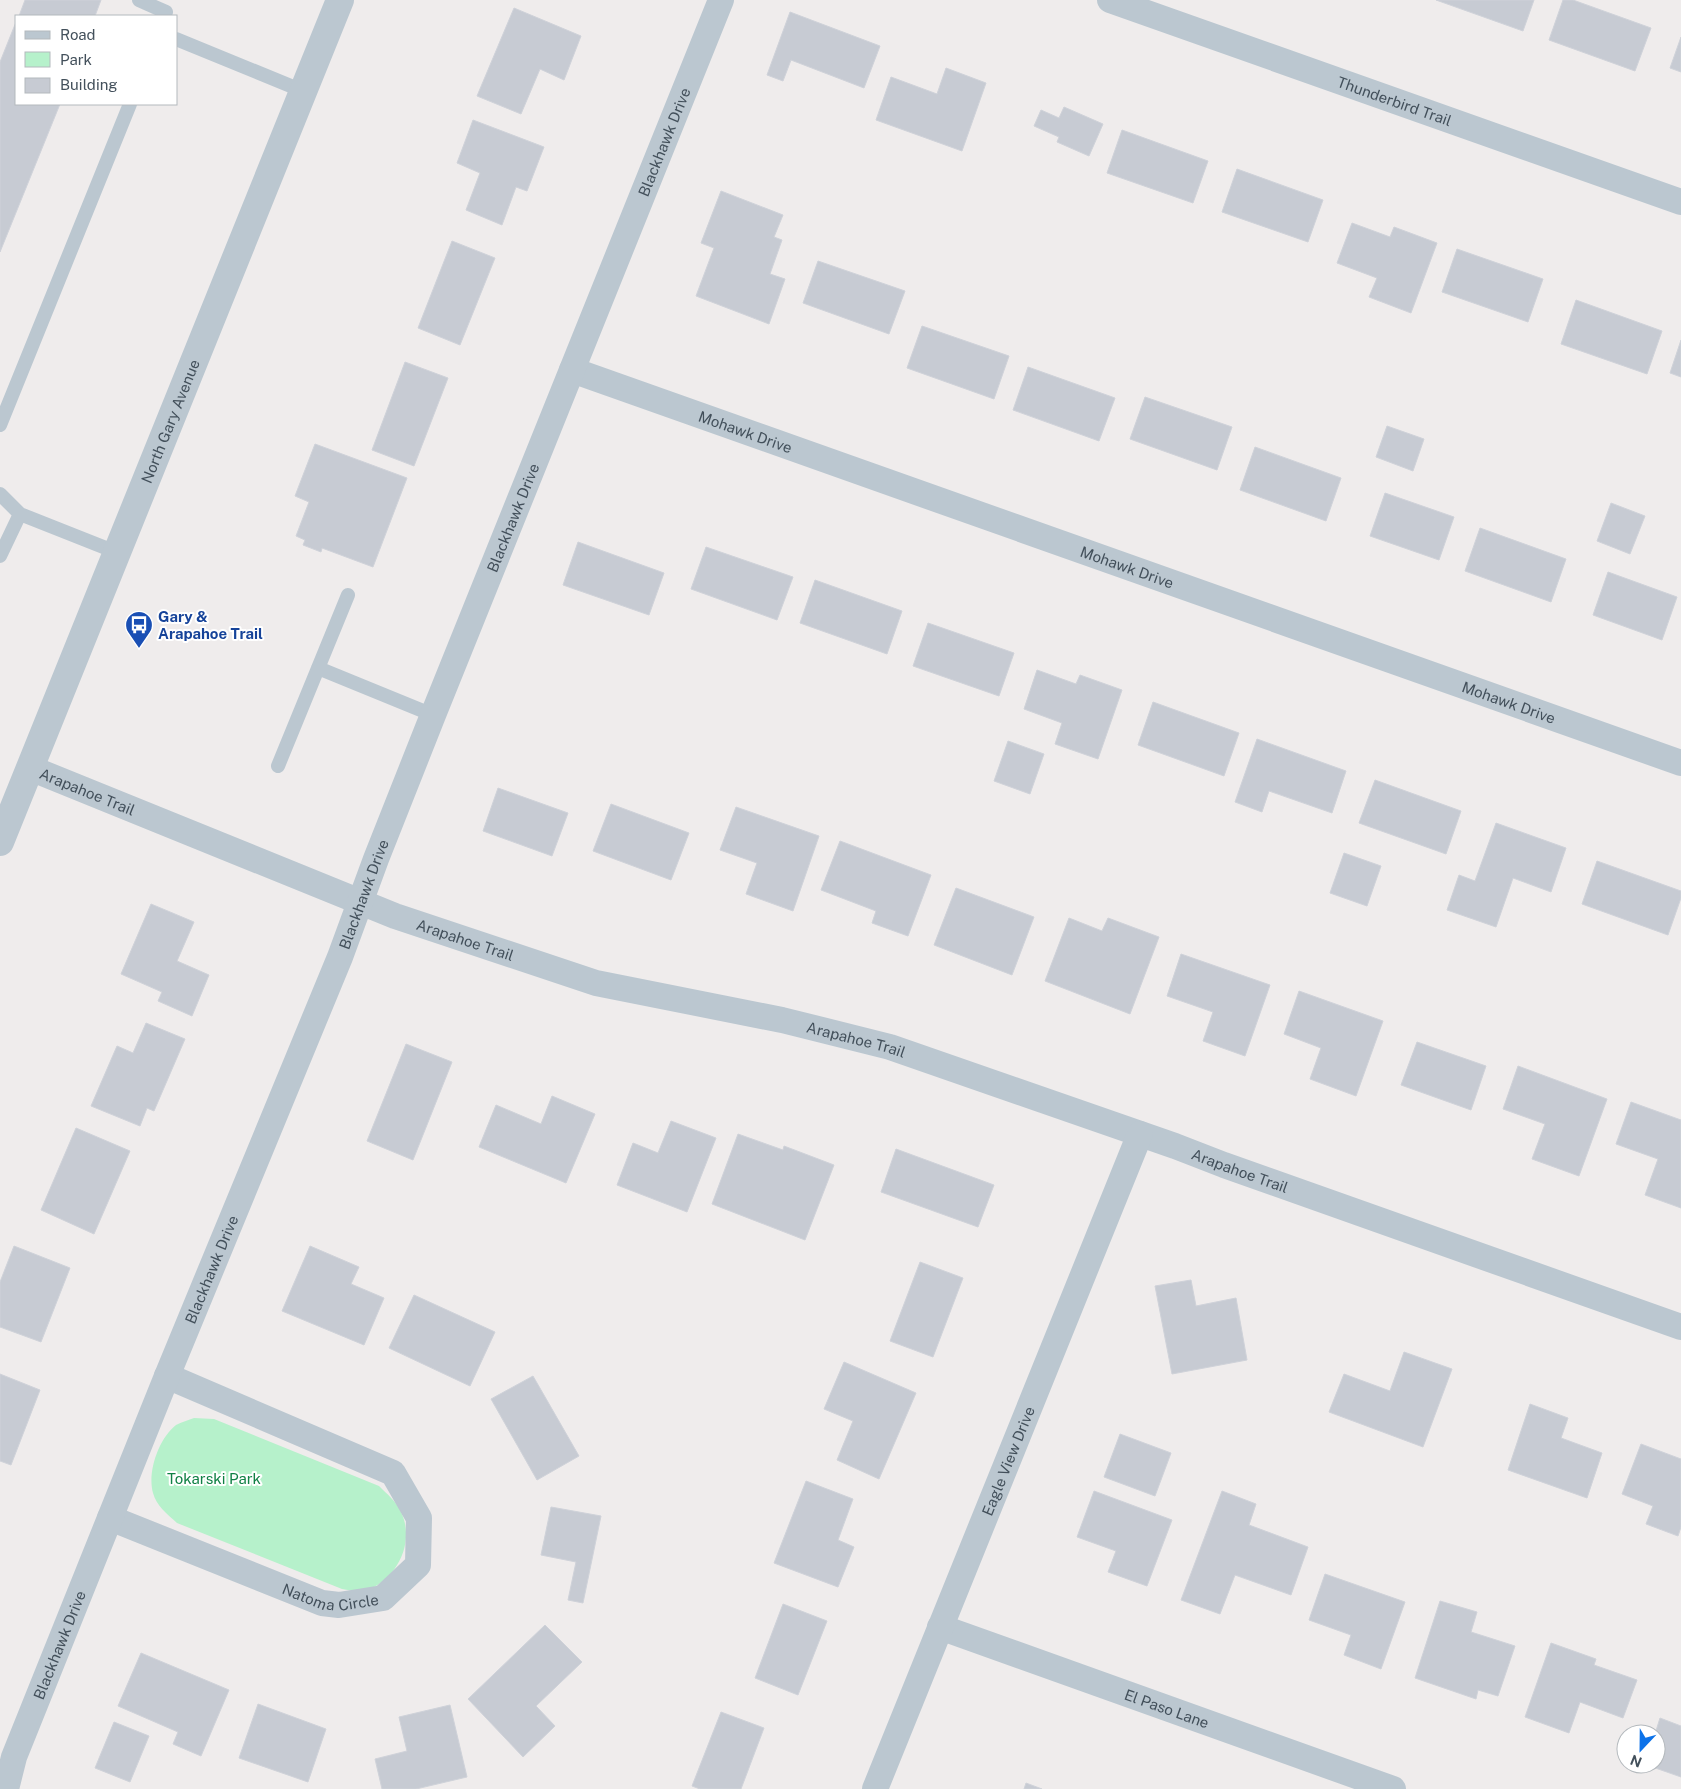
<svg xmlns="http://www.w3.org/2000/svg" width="1681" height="1789" font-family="'Public Sans',sans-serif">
  <rect width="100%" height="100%" fill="#efecec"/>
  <!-- green -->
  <path fill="#b6f1cb" d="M194 1418 214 1419 379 1486C387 1494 396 1501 401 1512 416 1543 396 1581 365 1591 359 1593 349 1590 342 1589L177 1523C167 1514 156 1505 153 1493 147 1472 159 1438 176 1425 181 1422 189 1420 194 1418Z"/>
  <!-- building -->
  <path fill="#c7cbd3" stroke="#cfd2d9" d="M25 0H101L95 16H19Z
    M1436 0H1534L1523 31Z
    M1563 0H1573L1651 28 1635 71 1549 40Z
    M514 8 581 36 564 80 540 69 521 114 477 96Z
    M790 12 880 46 864 88 791 60 783 81 767 75Z
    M16 22V104H60L0 252V62Z
    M1681 37V72L1670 68Z
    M946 68 986 83 962 151 876 120 891 77 937 94Z
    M1064 107 1103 124 1089 156 1057 142 1059 137 1034 126 1041 110 1059 118Z
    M473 120 544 147 527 191 516 187 502 225 466 210 480 173 457 163Z
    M1122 130 1208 161 1193 203 1107 173Z
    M1237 169 1323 200 1308 242 1222 212Z
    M721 191 783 215 774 237 782 240 770 274 785 279 769 324 696 296 714 248 701 243Z
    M1352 223 1390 237 1394 227 1437 243 1411 313 1369 297 1377 278 1337 263Z
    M452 241 495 258 460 345 418 328Z
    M1457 249 1543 279 1528 322 1442 292Z
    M818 261 905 291 889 334 803 303Z
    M1576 300 1662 331 1647 374 1561 344Z
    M922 326 1009 356 994 399 907 368Z
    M1681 340V377L1670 373Z
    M405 362 448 378 414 466 372 450Z
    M1028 367 1115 398 1099 441 1013 410Z
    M1145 397 1232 427 1217 470 1130 439Z
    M1387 426 1424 439 1413 471 1376 457Z
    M315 444 407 478 373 567 322 548 321 552 303 545 305 540 296 536 309 502 295 496Z
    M1255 447 1341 478 1326 521 1240 490Z
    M1385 493 1454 517 1439 560 1370 536Z
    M1611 503 1645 516 1630 554 1597 541Z
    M1480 528 1566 559 1551 602 1465 571Z
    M578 542 664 573 649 615 563 585Z
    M706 547 793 577 777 620 691 589Z
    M1608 572 1677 597 1662 640 1593 615Z
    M815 580 902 611 887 654 800 623Z
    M928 623 1014 653 999 696 913 666Z
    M1037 670 1076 684 1080 675 1122 690 1098 759 1055 744 1062 723 1024 709Z
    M1153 702 1239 733 1224 776 1138 745Z
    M1257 739 1346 771 1332 813 1269 791 1262 812 1235 802Z
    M1008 741 1044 754 1030 794 994 781Z
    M1375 780 1461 811 1446 854 1359 823Z
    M498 788 568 813 552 856 483 831Z
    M611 804 689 833 671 880 593 851Z
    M736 807 819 836 793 911 746 894 757 863 720 850Z
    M1496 823 1566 848 1551 892 1513 878 1496 927 1447 910 1459 875 1475 881Z
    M840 841 931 875 908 936 872 923 876 911 821 890Z
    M1344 853 1381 866 1367 906 1330 893Z
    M1597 861 1681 891V898L1668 935 1582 904Z
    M956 888 1034 917 1012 975 934 945Z
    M151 904 194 922 177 961 209 975 192 1016 158 1001 162 992 121 974Z
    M1069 918 1102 931 1108 918 1159 937 1130 1014 1045 981Z
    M1181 954 1270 985 1245 1056 1203 1041 1213 1012 1167 996Z
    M1299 991 1383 1021 1356 1096 1310 1079 1321 1048 1284 1034Z
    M146 1023 185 1039 154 1111 147 1108 140 1126 91 1106 117 1046 133 1053Z
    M1417 1042 1486 1066 1471 1110 1401 1085Z
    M406 1044 452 1062 413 1160 367 1141Z
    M1518 1066 1607 1099 1579 1176 1532 1159 1545 1124 1503 1109Z
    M552 1096 595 1114 566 1183 479 1147 496 1105 541 1124Z
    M1631 1102 1681 1120V1208L1645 1195 1658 1159 1616 1144Z
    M671 1121 716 1138 687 1212 617 1185 633 1143 658 1153Z
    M76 1128 130 1151 94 1234 41 1210Z
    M738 1134 783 1150 784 1146 834 1165 805 1240 712 1204Z
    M896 1149 994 1185 978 1227 881 1192Z
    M14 1246 70 1268 41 1342 0 1327V1282Z
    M310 1246 359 1267 351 1284 384 1298 364 1345 282 1311Z
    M920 1262 963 1278 933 1357 890 1341Z
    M1191 1280 1196 1306 1236 1298 1247 1360 1172 1374 1155 1286Z
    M414 1295 495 1332 470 1386 389 1348Z
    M1404 1352 1452 1369 1423 1447 1329 1412 1344 1374 1390 1391Z
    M844 1362 916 1393 879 1479 837 1460 853 1421 824 1409Z
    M0 1374 40 1390 11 1465 0 1461Z
    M533 1376 579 1456 537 1480 491 1399Z
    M1530 1404 1568 1418 1561 1438 1602 1453 1587 1498 1508 1470Z
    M1120 1434 1171 1453 1155 1496 1104 1477Z
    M1641 1444 1681 1459V1527L1678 1536 1646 1524 1653 1506 1622 1494Z
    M806 1481 853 1499 838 1540 854 1547 838 1587 774 1563Z
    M1094 1491 1172 1520 1147 1586 1108 1572 1116 1551 1077 1537Z
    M1222 1491 1256 1504 1249 1525 1308 1547 1291 1595 1235 1575 1220 1614 1181 1600Z
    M551 1507 601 1516 583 1603 568 1600 576 1562 541 1555Z
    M1325 1574 1405 1602 1381 1669 1344 1655 1351 1635 1309 1620Z
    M1440 1601 1477 1612 1471 1632 1515 1646 1498 1696 1478 1690 1476 1699 1415 1678Z
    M783 1604 827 1621 798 1695 755 1678Z
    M545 1625 582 1662 536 1706 555 1726 523 1757 468 1699Z
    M1551 1643 1596 1659 1594 1665 1637 1680 1623 1718 1580 1702 1569 1733 1525 1717Z
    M141 1653 229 1690 201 1756 173 1744 178 1732 118 1706Z
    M258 1704 326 1729 308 1782 239 1758Z
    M450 1705 467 1777 416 1789H382L375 1759 407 1751 399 1717Z
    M721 1712 764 1728 741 1789H700L692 1786Z
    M1660 1718 1681 1726V1777L1644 1764H1656L1655 1734Z
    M114 1722 149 1736 130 1782 95 1768Z
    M1026 1783 1042 1789H1024Z"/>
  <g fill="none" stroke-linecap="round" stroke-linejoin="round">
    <!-- service -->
    <path stroke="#bbc7d0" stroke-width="14" d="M139 0 166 12
      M176 39 303 91
      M0 425 130 104
      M0 494 20 514 116 552
      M0 556 20 514
      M318 668 433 715
      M278 766 348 595"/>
    <!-- minor -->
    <g stroke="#bbc7d0" stroke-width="26">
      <path id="s1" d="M1110 0 1681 202"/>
      <path id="s2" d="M572 370 1681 763"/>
      <path id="s3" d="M30 768 395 916 596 983 782 1020 890 1047 1175 1146 1224 1165 1681 1327"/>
      <path id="s4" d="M110 1518 322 1603 339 1605 383 1598 418 1565 419 1518 393 1473 167 1376"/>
      <path id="s5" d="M940 1627 1393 1789"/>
      <path id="s6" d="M6 1789 14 1757 167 1376 340 957 376 859 433 715 721 0"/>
      <path id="s7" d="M875 1789 1140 1134"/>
    </g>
    <!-- tertiary -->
    <path stroke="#bbc7d0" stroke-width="28" id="s8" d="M0 842 340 0"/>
  </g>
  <!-- icons -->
  <defs>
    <symbol id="bus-pin" viewBox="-11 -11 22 30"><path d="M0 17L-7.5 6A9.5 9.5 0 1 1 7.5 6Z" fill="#1a4fb4" stroke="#fff"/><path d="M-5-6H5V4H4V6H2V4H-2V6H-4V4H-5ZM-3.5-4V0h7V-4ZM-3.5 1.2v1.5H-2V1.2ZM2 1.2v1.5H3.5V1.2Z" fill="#fff"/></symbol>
  </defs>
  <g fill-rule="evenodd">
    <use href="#bus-pin" x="123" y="609" width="32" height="43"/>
  </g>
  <g text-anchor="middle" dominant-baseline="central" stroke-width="4" stroke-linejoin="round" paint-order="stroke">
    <!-- street labels -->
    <g font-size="15" fill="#43505b" stroke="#fff">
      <text stroke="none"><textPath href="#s1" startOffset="302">Thunderbird Trail</textPath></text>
      <text stroke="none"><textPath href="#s6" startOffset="1774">Blackhawk Drive</textPath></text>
      <text stroke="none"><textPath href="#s8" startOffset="454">North Gary Avenue</textPath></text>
      <text stroke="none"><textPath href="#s2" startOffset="184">Mohawk Drive</textPath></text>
      <text stroke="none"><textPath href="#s6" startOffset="1369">Blackhawk Drive</textPath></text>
      <text stroke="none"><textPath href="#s2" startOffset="589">Mohawk Drive</textPath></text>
      <text stroke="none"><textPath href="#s2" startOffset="994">Mohawk Drive</textPath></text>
      <text stroke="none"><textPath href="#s3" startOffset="62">Arapahoe Trail</textPath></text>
      <text stroke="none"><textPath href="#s6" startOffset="964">Blackhawk Drive</textPath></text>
      <text stroke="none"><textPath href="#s3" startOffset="468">Arapahoe Trail</textPath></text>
      <text stroke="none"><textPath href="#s3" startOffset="872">Arapahoe Trail</textPath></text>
      <text stroke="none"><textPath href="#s3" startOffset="1278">Arapahoe Trail</textPath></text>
      <text stroke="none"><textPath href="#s6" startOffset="559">Blackhawk Drive</textPath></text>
      <text stroke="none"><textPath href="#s7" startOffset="354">Eagle View Drive</textPath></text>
      <text stroke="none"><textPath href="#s4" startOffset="236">Natoma Circle</textPath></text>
      <text stroke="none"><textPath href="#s6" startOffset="154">Blackhawk Drive</textPath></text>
      <text stroke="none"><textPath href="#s5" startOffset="241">El Paso Lane</textPath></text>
    </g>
    <!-- transit labels -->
    <g font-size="15" font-weight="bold" fill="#164399" stroke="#fff" text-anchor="start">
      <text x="158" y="616">Gary &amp;<tspan x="158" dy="17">Arapahoe Trail</tspan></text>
    </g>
    <!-- park labels -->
    <g font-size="15" fill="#108045" stroke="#fff">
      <text x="214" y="1478">Tokarski Park</text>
    </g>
  </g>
  <!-- legend -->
  <rect x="15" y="15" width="162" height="90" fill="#ffffff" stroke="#b4b9bd"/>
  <rect x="25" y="31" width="25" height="8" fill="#bbc7d0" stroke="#b4b9bd"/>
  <text x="60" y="40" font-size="15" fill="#43505b">Road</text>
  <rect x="25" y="52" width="25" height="15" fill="#b6f1cb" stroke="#b4b9bd"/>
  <text x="60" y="65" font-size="15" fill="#43505b">Park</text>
  <rect x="25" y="78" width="25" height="15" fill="#c7cbd3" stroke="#b4b9bd"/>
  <text x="60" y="90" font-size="15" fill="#43505b">Building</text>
  <!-- north arrow -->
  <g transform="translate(1641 1749) rotate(202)"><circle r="24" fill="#ffffff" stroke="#b4b9bd"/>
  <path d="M0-4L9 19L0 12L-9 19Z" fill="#0c72e9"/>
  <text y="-8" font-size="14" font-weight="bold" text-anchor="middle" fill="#43505b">N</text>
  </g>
</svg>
